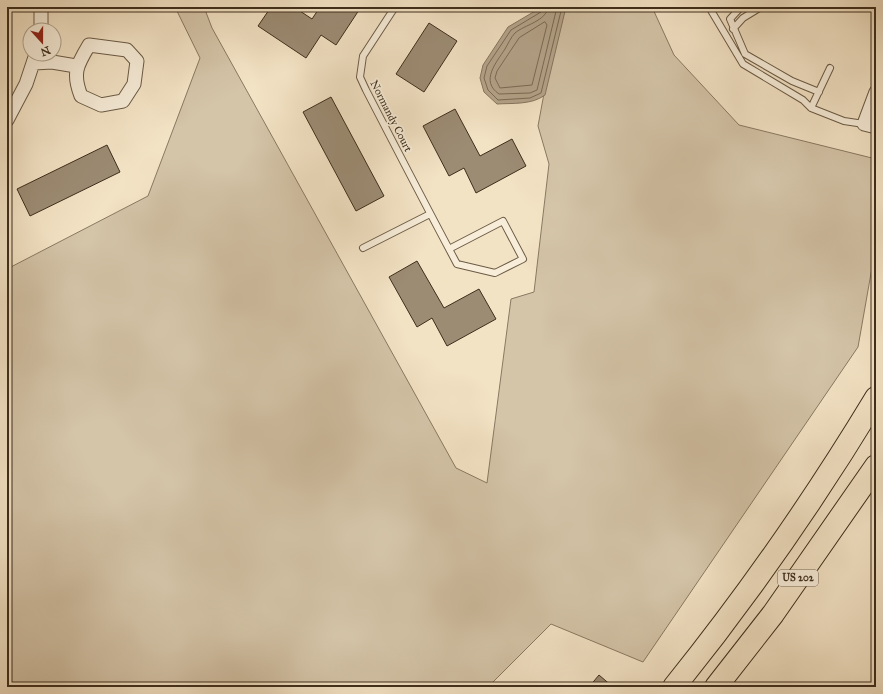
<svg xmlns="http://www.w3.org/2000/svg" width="883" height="694" font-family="'IM FELL Great Primer',serif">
  <rect width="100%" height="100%" fill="#f3e3c5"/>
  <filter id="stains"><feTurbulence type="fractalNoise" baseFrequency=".005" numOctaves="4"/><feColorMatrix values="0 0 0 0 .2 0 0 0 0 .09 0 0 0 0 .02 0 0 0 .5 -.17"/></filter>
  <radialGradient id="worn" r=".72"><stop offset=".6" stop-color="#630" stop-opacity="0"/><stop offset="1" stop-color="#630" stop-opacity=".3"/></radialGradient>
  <!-- green -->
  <path fill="#d4c4a8" stroke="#897962" d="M175 7H204L212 28 456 468 487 483 511 299 534 292 549 164 538 126 560 7H652L674 55 739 125 876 159V245L858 347 643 662 551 624 488 687H7V269L148 196 200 58Z"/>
  <!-- water -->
  <path fill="#b5a58c" stroke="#85755f" d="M542 7H566L545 95C532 105 512 103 497 104L484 92 480 78 483 65 508 27Z"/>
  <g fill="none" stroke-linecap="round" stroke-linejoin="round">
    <!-- shore -->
    <path stroke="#7a6a54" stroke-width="1" d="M543 7 541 12 511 30 487 66 484 78 488 90 498 100 530 98 541 93 562 7
      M548 7C547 21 524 25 515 33 511 37 508 44 505 49 496 63 480 81 499 94L530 93 537 90 557 7
      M545 22 547 25 532 85 500 88 495 78 497 71 519 38Z"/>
  </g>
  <!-- building -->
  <path fill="#9c8c74" stroke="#3e2e1c" d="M271 7H294L312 19 320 7H361L336 45 321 35 306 58 258 26Z
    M429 23 457 41 424 92 396 74Z
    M331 97 384 196 356 211 303 112Z
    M455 109 480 156 512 139 526 166 476 193 464 168 449 176 423 126Z
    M107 145 120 172 30 216 17 189Z
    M417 261 444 308 479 289 496 319 447 346 432 318 417 327 389 277Z
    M599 675 613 687H589Z"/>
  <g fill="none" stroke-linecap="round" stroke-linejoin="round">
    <defs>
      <path id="lane" d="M395 7 363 56 360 77 366 90C396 148 426 206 457 264L495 273 523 259 503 221 449 249
        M709 7 743 64 803 100 811 108 844 121 864 124
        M741 7 730 19 745 54 792 81 819 92
        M733 29 743 18 761 7
        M811 108 830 68
        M363 248 430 214"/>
      <path id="street" d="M41 30V7
        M89 45 127 50 137 61 134 84 123 101 101 105 81 96C72 73 77 65 89 45Z
        M34 63 52 62 76 66
        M876 92 864 124 876 127
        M7 120 26 84 36 54"/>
      <path id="highway" d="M674 687C748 595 815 499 876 398
        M716 687 773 614 876 466"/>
    </defs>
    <!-- lane casing -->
    <use href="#lane" stroke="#6b5b46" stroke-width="8"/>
    <!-- street casing -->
    <use href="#street" stroke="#6b5b46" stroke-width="15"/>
    <!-- highway casing -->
    <use href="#highway" stroke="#3e2e1c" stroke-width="24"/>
    <!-- lane -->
    <use href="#lane" stroke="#f7edd9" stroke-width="6"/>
    <!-- street -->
    <use href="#street" stroke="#f7edd9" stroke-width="13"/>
    <!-- highway -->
    <use href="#highway" stroke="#f3e3c5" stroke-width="22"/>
  </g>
  <g text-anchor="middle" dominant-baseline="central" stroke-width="3.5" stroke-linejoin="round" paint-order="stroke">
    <!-- shield labels -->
    <rect fill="#f7edd9" stroke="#766755" stroke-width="1" x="778" y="570" width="40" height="16" rx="3"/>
    <g font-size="10" font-weight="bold" fill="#3e2e1c">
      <text x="798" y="578">US 202</text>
    </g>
    <!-- street labels -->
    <g font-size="11" fill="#3e2e1c" stroke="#f7edd9">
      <text transform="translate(391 116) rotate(63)">Normandy Court</text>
    </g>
  </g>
  <!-- margin -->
  <rect width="883" height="694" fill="none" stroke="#f3e3c5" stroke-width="24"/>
  <rect x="8" y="8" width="867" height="678" fill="none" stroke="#3e2e1c" stroke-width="2"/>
  <rect x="12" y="12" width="859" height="670" fill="none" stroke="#3e2e1c"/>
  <!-- north arrow -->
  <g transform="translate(42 42) rotate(159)"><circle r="19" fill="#f7edd9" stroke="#ada18d"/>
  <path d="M0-3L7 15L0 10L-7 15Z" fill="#8f2418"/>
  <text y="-6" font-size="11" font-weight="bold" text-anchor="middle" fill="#3e2e1c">N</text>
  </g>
  <rect width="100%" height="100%" filter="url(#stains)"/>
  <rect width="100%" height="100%" fill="url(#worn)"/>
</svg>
